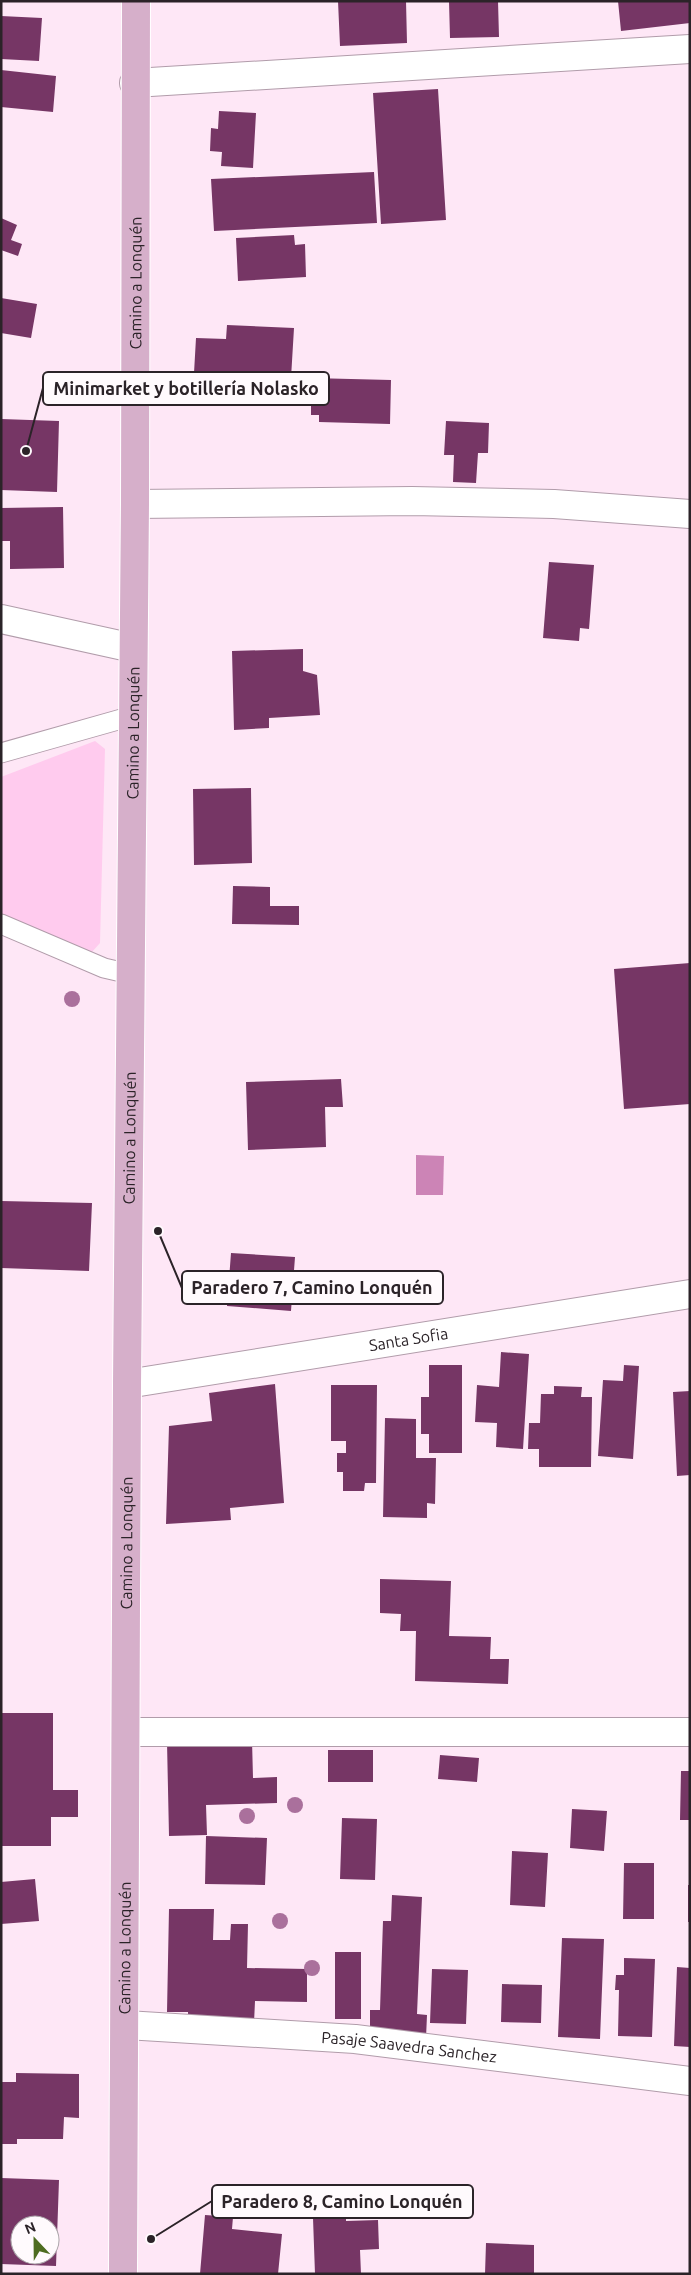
<svg xmlns="http://www.w3.org/2000/svg" width="691" height="2275" font-family="Ubuntu,sans-serif">
  <rect width="100%" height="100%" fill="#fee7f6"/>
  <!-- green -->
  <path fill="#ffcbee" d="M95 741 105 749 100 943 91 953 1 917V777Z"/>
  <!-- water -->
  <path fill="#cc84b6" d="M416 1155 444 1156 443 1195H416Z"/>
  <!-- building -->
  <path fill="#763665" fill-rule="evenodd" d="M338 1H406L407 43 340 46Z
    M449 1H498L499 37 450 38Z
    M618 1H690V23L621 31Z
    M1 16 42 18 39 61 1 59Z
    M1 70 56 76 53 112 1 107Z
    M438 89 446 220 381 224 373 93Z
    M219 111 256 113 253 168 221 166 222 152 210 151 211 128 218 129Z
    M374 172 377 223 214 231 211 179Z
    M1 218 17 225 11 240 22 244 18 256 1 250Z
    M294 235 295 245 305 244 306 277 238 281 236 238Z
    M1 298 37 304 31 338 1 333Z
    M227 325 294 328 291 378 194 373 196 338 226 339Z
    M311 378 391 380 390 424 319 422V415H311Z
    M1 419 59 421 57 492 1 490Z
    M446 421 489 423 488 453H478L476 483 453 482 454 455H444Z
    M63 507 64 568 10 569V541H1V508Z
    M549 562 594 565 589 629 580 628 579 641 543 638Z
    M303 649V671L317 675 320 715 269 718V728L234 730 232 651Z
    M251 788 252 863 194 865 193 789Z
    M233 886 270 887V906H299V925L232 924Z
    M690 963V1104L624 1109 614 969Z
    M341 1079 343 1107H325L326 1147 248 1150 246 1082Z
    M1 1201 92 1203 89 1271 1 1268Z
    M231 1253 295 1257 291 1311 227 1306Z
    M501 1352 529 1354 523 1449 496 1447 497 1423 475 1422 477 1385 499 1387Z
    M429 1365H462V1453H429V1434H421V1397H429Z
    M624 1365 639 1366 633 1459 598 1456 603 1380 623 1381Z
    M275 1384 284 1503 230 1508 231 1520 166 1524 169 1426 212 1421 209 1393Z
    M331 1385H377L376 1483H365L364 1491H343V1472H337V1453H346V1441H331Z
    M554 1386 582 1387 581 1397H592L591 1467H539V1449H528L529 1423H540L541 1394H554Z
    M690 1391V1475L677 1476 673 1392Z
    M385 1418 416 1419V1458H436L435 1504 427 1503V1518L383 1517Z
    M380 1579 451 1581 449 1636 491 1637 490 1659H509L508 1684 415 1681 416 1631H400L401 1614 380 1613Z
    M1 1713H53V1790H78V1817H51V1846H1Z
    M252 1740 253 1778 277 1777V1803L206 1805 207 1835 169 1836 167 1742Z
    M328 1750H373V1782H328Z
    M440 1755 479 1758 477 1782 438 1779Z
    M681 1771H690V1820H680Z
    M572 1809 607 1811 604 1851 570 1848Z
    M342 1818 377 1819 375 1880 340 1879Z
    M206 1836 267 1838 265 1885 205 1884Z
    M512 1851 548 1853 545 1907 510 1905Z
    M624 1863H654V1919H623Z
    M35 1879 39 1921 1 1924V1882Z
    M688 1885H690V1922H688Z
    M392 1895 422 1897 417 2014 427 2015 426 2038 370 2036V2010H380L383 1921H391Z
    M169 1909H214L213 1940H230L231 1924H248L247 1968 307 1969V2002L255 2001 254 2023 188 2022V2012H167Z
    M562 1938 604 1939 600 2039 558 2037Z
    M335 1952H361V2019H335Z
    M624 1958 655 1959 652 2037 618 2036 619 1990H615L616 1975H624Z
    M677 1967 690 1968V2047L674 2046Z
    M432 1969 468 1970 466 2024 430 2023Z
    M502 1984 542 1985 541 2023 501 2022Z
    M16 2073 79 2074V2118L64 2117 63 2139H17V2144H1V2082H16Z
    M1 2178 59 2180 56 2266 1 2264ZM20 2225H50V2255H20Z
    M346 2201V2221L378 2220 379 2249 360 2250 361 2274H315L313 2218H318V2202Z
    M205 2215 233 2217 232 2229 282 2234 278 2274H200Z
    M486 2243 534 2245V2274H485Z"/>
  <g fill="none" stroke-linecap="round" stroke-linejoin="round">
    <defs>
      <path id="lane" d="M1 753 132 716
        M1 924 104 968 130 974"/>
      <g id="street">
        <path d="M134 83 690 49"/>
        <path d="M135 504 412 501 554 504 690 514"/>
        <path d="M1 619 133 648"/>
        <path id="s1" d="M127 1384 690 1294"/>
        <path d="M126 1732H690"/>
        <path id="s2" d="M126 2025 355 2039 690 2081"/>
      </g>
      <g id="primary">
        <path id="s3" d="M123 2274 127 1384 135 504 136 1"/>
      </g>
    </defs>
    <!-- lane casing -->
    <use href="#lane" stroke="#b19caa" stroke-width="21"/>
    <!-- street casing -->
    <use href="#street" stroke="#b19caa" stroke-width="30"/>
    <!-- primary casing -->
    <use href="#primary" stroke="#fff" stroke-width="30"/>
    <!-- lane -->
    <use href="#lane" stroke="#fff" stroke-width="19"/>
    <!-- street -->
    <use href="#street" stroke="#fff" stroke-width="28"/>
    <!-- primary -->
    <use href="#primary" stroke="#d6afca" stroke-width="28"/>
  </g>
  <!-- trees -->
  <g fill="#aa709c">
    <circle cx="72" cy="999" r="8"/>
    <circle cx="295" cy="1805" r="8"/>
    <circle cx="247" cy="1816" r="8"/>
    <circle cx="280" cy="1921" r="8"/>
    <circle cx="312" cy="1968" r="8"/>
  </g>
  <g text-anchor="middle" dominant-baseline="central" stroke-width="5" stroke-linejoin="round" paint-order="stroke">
    <!-- street labels -->
    <g font-size="16" fill="#2b2328" stroke="#fffafd">
      <text stroke="none"><textPath href="#s3" startOffset="1991">Camino a Lonquén</textPath></text>
      <text stroke="none"><textPath href="#s3" startOffset="1541">Camino a Lonquén</textPath></text>
      <text stroke="none"><textPath href="#s3" startOffset="1136">Camino a Lonquén</textPath></text>
      <text stroke="none"><textPath href="#s1" startOffset="285">Santa Sofia</textPath></text>
      <text stroke="none"><textPath href="#s3" startOffset="731">Camino a Lonquén</textPath></text>
      <text stroke="none"><textPath href="#s3" startOffset="326">Camino a Lonquén</textPath></text>
      <text stroke="none"><textPath href="#s2" startOffset="284">Pasaje Saavedra Sanchez</textPath></text>
    </g>
  </g>
  <!-- callouts -->
  <path fill="none" stroke="#2b2328" stroke-width="2" d="M26 451L43 388M158 1231L182 1288M151 2239L212 2201"/>
  <g fill="#2b2328" stroke="#fffafd" stroke-width="2">
    <circle cx="26" cy="451" r="5"/>
    <circle cx="158" cy="1231" r="5"/>
    <circle cx="151" cy="2239" r="5"/>
  </g>
  <g fill="#fffafd" stroke="#2b2328" stroke-width="2">
    <rect x="43" y="372" width="286" height="33" rx="5"/>
    <rect x="182" y="1271" width="261" height="33" rx="5"/>
    <rect x="212" y="2185" width="261" height="33" rx="5"/>
  </g>
  <g font-size="18" text-anchor="middle" font-weight="bold" fill="#2b2328">
    <text x="186" y="395">Minimarket y botillería Nolasko</text>
    <text x="312" y="1294">Paradero 7, Camino Lonquén</text>
    <text x="342" y="2208">Paradero 8, Camino Lonquén</text>
  </g>
  <!-- border -->
  <rect width="691" height="2275" fill="none" stroke="#2b2328" stroke-width="5"/>
  <!-- north arrow -->
  <g transform="translate(35 2240) rotate(338)"><circle r="24" fill="#fffafd" stroke="#aaa4a8"/>
  <path d="M0-4L9 19L0 12L-9 19Z" fill="#4e6c21"/>
  <text y="-8" font-size="14" font-weight="bold" text-anchor="middle" fill="#2b2328">N</text>
  </g>
</svg>
